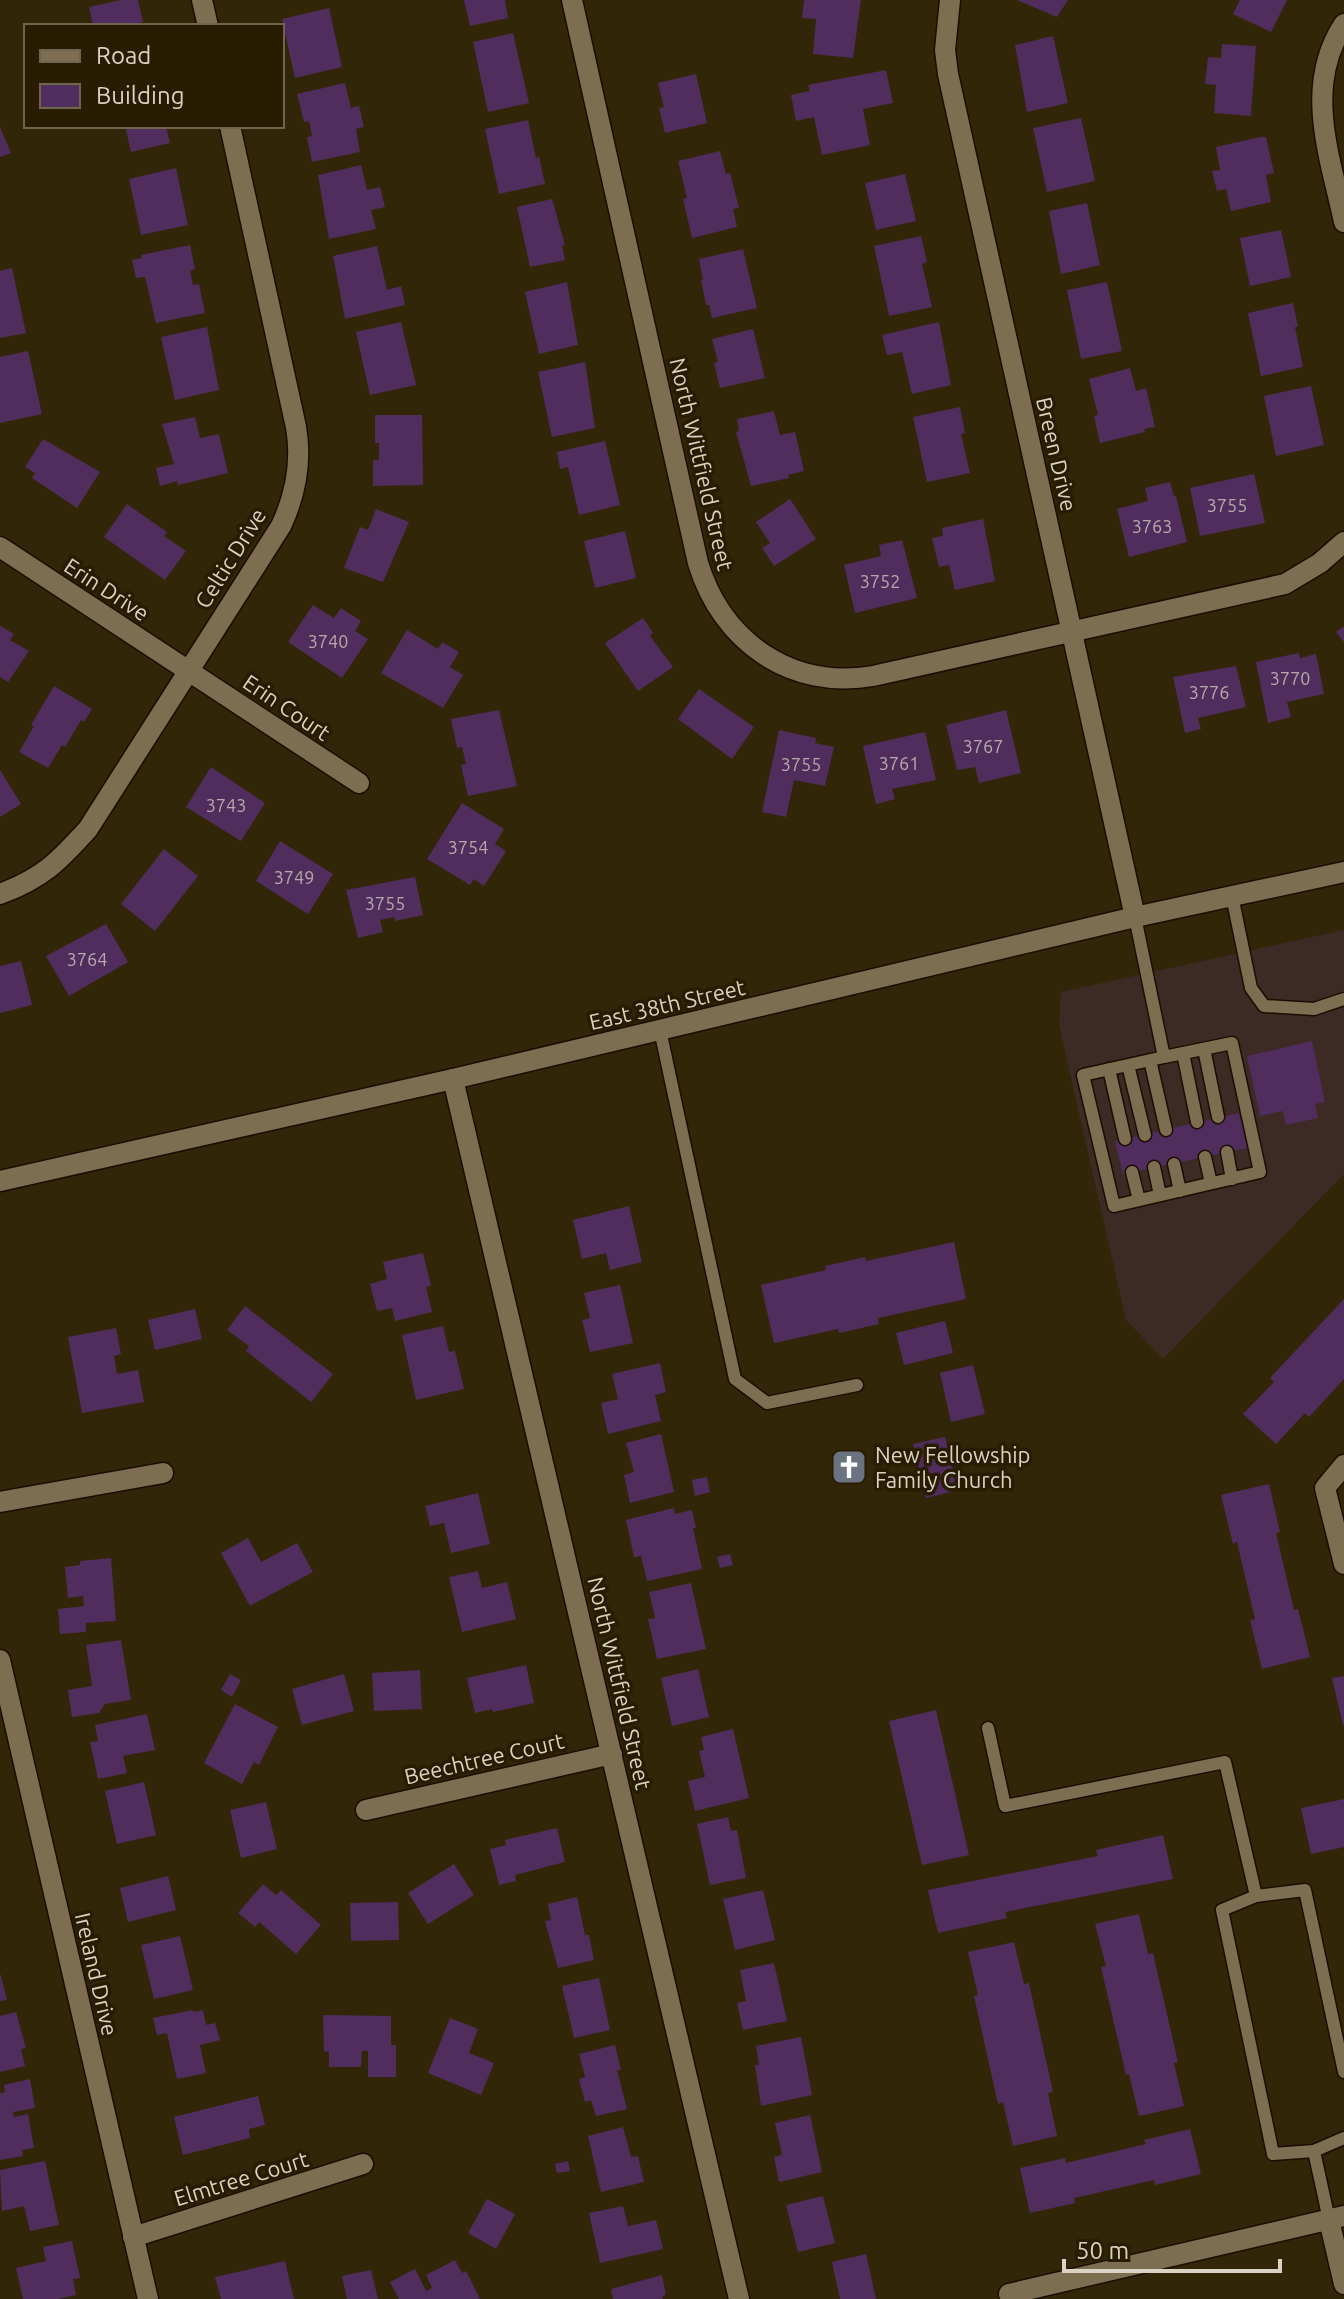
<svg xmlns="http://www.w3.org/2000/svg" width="1344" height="2299" font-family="Ubuntu,sans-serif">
  <rect width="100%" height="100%" fill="#322609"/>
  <!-- commercial -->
  <path fill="#3d2a25" d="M1344 930V1174L1163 1359 1126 1320 1059 1025 1061 992Z"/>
  <!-- building -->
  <path fill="#502d5d" d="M121 0H138L143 22 139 23V26H93L89 7Z
    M464 0H505L508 18 470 26Z
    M804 0H861L853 58 813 54 816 19 802 18Z
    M1017 0H1068L1057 17Z
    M1240 0H1287L1271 32 1233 14Z
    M329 8 342 67 295 78 282 19Z
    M513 33 529 103 488 112 473 42Z
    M1053 36 1068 103 1027 112 1015 45Z
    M1222 44 1256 46 1251 116 1214 113 1216 85 1205 84 1208 57 1221 58Z
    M886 70 893 103 863 109 870 145 822 155 814 117 796 121 791 95 810 91 808 85Z
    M696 74 707 123 665 133 659 108 664 107 658 83Z
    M345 83 351 108 359 106 364 127 356 129 360 152 312 162 307 137 312 136 309 121 304 122 297 94Z
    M1081 118 1095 181 1047 192 1033 128Z
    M528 120 536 158 539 157 545 184 499 194 485 129Z
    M125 126H166L170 143 131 152Z
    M0 127 11 153 0 157Z
    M1260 137H1266L1274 173 1266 175 1271 202 1231 211 1226 189 1217 191 1212 171 1220 170 1216 147Z
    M720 151 726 174 730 173 739 208 733 209 737 227 692 238 683 199 687 198 678 161Z
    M361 165 367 190 380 187 385 207 371 210 376 229 329 239 318 175Z
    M176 168 188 225 141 235 129 179Z
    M905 174 916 221 876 230 865 183Z
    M552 199 565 245 562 246 565 260 530 267 517 207Z
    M1087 203 1100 265 1061 274 1049 211Z
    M1281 230 1291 277 1250 286 1240 238Z
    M921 236 927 262 922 264 932 307 889 316 874 246Z
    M190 245 195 269 190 271 193 285 199 284 205 313 156 323 145 277 136 278 132 260 142 258 141 255Z
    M377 246 387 290 401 286 405 305 345 319 333 256Z
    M743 249 757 308 712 318 709 305H706L701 280H703L699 259Z
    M12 268 26 333 0 338V271Z
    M567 282 578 345 539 354 525 292Z
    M1107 282 1122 351 1081 359 1067 290Z
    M1293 303 1298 327H1295L1303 367 1261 376 1248 313Z
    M401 322 416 385 370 395 356 332Z
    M939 322 951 385 912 394 902 352 887 355 882 335Z
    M207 327 219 390 175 400 161 337Z
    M753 329 765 378 720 388 714 363 718 362 712 339Z
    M28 351 42 414 0 423V357Z
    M585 362 595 428 552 437 538 372Z
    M1130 368 1136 391 1146 388 1155 427 1144 429 1145 432 1100 443 1094 416 1098 415 1089 379Z
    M1311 386 1324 445 1276 456 1264 396Z
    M960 407 965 433 961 434 970 473 927 482 913 417Z
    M774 411 780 435 795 432 804 471 788 475 789 478 751 486 736 432 739 431 737 419Z
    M375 415H422L423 485 373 486V460H379V443H375Z
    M195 417 200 438 219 434 228 473 178 485 177 481 160 486 156 468 174 464 162 424Z
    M43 439 100 472 77 508 32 478 35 473 25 467Z
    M605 441 620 505 579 515 568 467 560 469 557 452Z
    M1254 474 1265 523 1200 536 1190 488Z
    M1170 482 1174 496H1176L1187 542 1129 557 1117 509 1148 501 1145 488Z
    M790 499 816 539 774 566 762 548 770 543 756 522Z
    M127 504 167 532 164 536 186 551 165 580 104 537Z
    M376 509 409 522 383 582 344 568 360 527 368 530Z
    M983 519 995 581 955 590 949 565 939 567 932 538 943 536 942 528Z
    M625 531 636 578 595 588 584 541Z
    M902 540 917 598 855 613 844 565 881 556 879 545Z
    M313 605 334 618 341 608 361 621 355 631 368 639 342 678 288 642Z
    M643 618 653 633 650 636 673 667 638 691 605 643Z
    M0 626 14 634 10 640 29 651 8 682 0 677Z
    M1344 626V642L1336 632Z
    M407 630 438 649 442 642 459 652 450 667 463 675 443 708 381 673Z
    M1299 653 1300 658 1316 654 1324 694 1287 702 1291 717 1268 723 1256 662Z
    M1236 666 1246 707 1198 718 1201 729 1185 733 1173 677Z
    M54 686 92 709 84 722 81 720 65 747 62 745 48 768 19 752 34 726 31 725Z
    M699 689 754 727 732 759 678 719Z
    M499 710 517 786 468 796 461 765 466 764 462 747 457 748 451 719Z
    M1006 710 1021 773 979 783 975 767 957 770 946 725Z
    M779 730 816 738 815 743 834 747 825 786 794 780 786 817 762 812Z
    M925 732 936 780 892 789 895 799 876 804 863 746Z
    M211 767 265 803 241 841 186 807Z
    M0 770 21 804 0 817Z
    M462 803 504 829 495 844 506 851 484 886 474 879 470 885 427 859Z
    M280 841 333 874 308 914 256 881Z
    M164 849 198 876 155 931 121 904Z
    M415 877 423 915 395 921 394 917 380 920 383 932 358 938 346 890Z
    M106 924 128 962 69 996 46 956Z
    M21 961 32 1005 0 1013V966Z
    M1312 1041 1325 1102 1315 1104 1318 1118 1286 1125 1283 1111 1260 1116 1247 1056Z
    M1239 1113 1247 1148 1123 1174 1115 1141Z
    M629 1206 642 1262 610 1270 606 1253 582 1259 573 1220Z
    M954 1242 966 1299 878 1318 879 1324 839 1333 838 1329 774 1343 761 1285 826 1270 825 1266 865 1257 866 1261Z
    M423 1253 431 1286 426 1287 432 1312 395 1321 392 1308 377 1311 370 1284 387 1279 383 1262Z
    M620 1285 633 1343 590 1352 582 1320 590 1318 584 1293Z
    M1344 1299V1379L1309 1417 1305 1413 1276 1444 1243 1414 1274 1382 1270 1378Z
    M245 1306 333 1374 311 1402 246 1351 249 1346 227 1330Z
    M195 1309 202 1339 155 1350 148 1320Z
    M945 1321 953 1353 904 1365 896 1333Z
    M443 1326 449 1352 455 1351 464 1389 416 1400 402 1335Z
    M116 1328 121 1354 114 1356 117 1374 138 1370 144 1402 82 1413 68 1337Z
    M660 1363 666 1392 655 1395 661 1421 608 1434 601 1403 618 1399 612 1374Z
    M973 1365 985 1414 951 1422 940 1373Z
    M661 1434 674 1492 630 1503 624 1475 634 1472 626 1443Z
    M945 1437 958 1490 926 1498 913 1444Z
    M707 1477 710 1492 695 1496 692 1480Z
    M1269 1484 1280 1532 1276 1533 1294 1610 1298 1609 1310 1657 1262 1669 1250 1620 1255 1619 1237 1542 1233 1544 1221 1495Z
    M478 1493 490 1544 451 1553 444 1523 430 1526 425 1506Z
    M674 1508 675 1514 692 1510 696 1528H693L702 1569 647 1581 641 1556 634 1557 626 1520Z
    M248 1538 261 1562 297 1543 313 1572 250 1606 221 1553Z
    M730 1554 733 1565 720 1568 717 1557Z
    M111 1558 116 1621 86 1623V1632L60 1634 58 1609 84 1606 83 1596 68 1598 65 1567 80 1565V1561Z
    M478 1571 482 1588 507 1582 516 1619 462 1632 449 1577Z
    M691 1583 706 1649 657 1659 648 1619 655 1618 649 1592Z
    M121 1640 131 1700 105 1704 99 1713 72 1717 68 1690 92 1686 86 1645Z
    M526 1665 534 1703 493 1712 492 1709 475 1713 467 1678Z
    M698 1669 709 1717 672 1726 661 1678Z
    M420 1670 422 1709 374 1711 372 1673Z
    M230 1674 241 1680 232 1697 221 1690Z
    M344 1674 354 1711 302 1725 292 1689Z
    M1344 1676V1725H1343L1332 1678Z
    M235 1704 278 1727 259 1765 254 1762 242 1784 204 1763Z
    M936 1710 969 1855 922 1865 889 1721Z
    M147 1714 155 1750 123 1756 127 1773 98 1779 90 1742 98 1741 95 1725Z
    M733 1729 749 1798 695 1811 688 1781 705 1777 699 1751 704 1750 701 1737Z
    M144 1782 156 1835 117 1844 105 1791Z
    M1344 1799V1847L1311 1854 1301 1808Z
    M266 1802 277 1849 241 1858 230 1810Z
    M728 1817 731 1831 737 1830 746 1878 710 1885 697 1824Z
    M557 1828 565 1862 515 1875 516 1881 499 1885 490 1849 506 1845 505 1840Z
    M1163 1835 1173 1879 1005 1912 1007 1918 938 1933 928 1890 1098 1856 1096 1850Z
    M454 1864 474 1895 428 1924 408 1893Z
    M168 1876 176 1910 128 1922 120 1888Z
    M263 1884 276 1895 281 1890 321 1925 296 1954 259 1922 255 1927 238 1913Z
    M763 1890 775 1940 735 1950 723 1899Z
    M577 1897 585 1935H589L594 1960 558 1968 545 1921 551 1920 548 1904Z
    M398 1902 399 1940 351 1941 350 1903Z
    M1139 1914 1148 1954 1153 1953 1178 2062 1174 2063 1184 2106 1139 2116 1129 2074 1126 2075 1101 1967 1106 1966 1095 1924Z
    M180 1936 193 1990 154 1999 141 1945Z
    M1014 1942 1024 1984 1029 1983 1053 2092 1048 2093 1057 2136 1013 2146 1003 2102 998 2104 974 1996 978 1995 968 1952Z
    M774 1963 787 2021 743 2030 737 2003 746 2001 740 1970Z
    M0 1973 7 2000 0 2001Z
    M599 1978 610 2030 574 2038 562 1986Z
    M193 2010V2012L203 2010 206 2025 215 2023 220 2040 200 2045 206 2073 177 2079 167 2033 157 2035 153 2018Z
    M16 2012 26 2048 21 2049 25 2066 0 2072V2016Z
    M323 2015 391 2016V2045H396V2077H368V2051H362L361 2067H329V2051L324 2052Z
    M450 2018 478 2029 469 2053 494 2063 481 2095 428 2073Z
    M801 2037 812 2095 761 2106 755 2065H759L756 2046Z
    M615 2045 621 2070H617L627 2109 596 2116 591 2100 585 2102 579 2079 585 2077 579 2054Z
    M30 2079 35 2108 13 2112 14 2117 28 2114 34 2148 22 2150 23 2156 0 2160V2093L5 2092 4 2085Z
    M258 2096 265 2125 249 2129 250 2138 183 2155 174 2117Z
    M810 2115 822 2172 779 2182 774 2157 782 2155 775 2123Z
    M623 2127 631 2157 638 2156 644 2182 601 2192 588 2136Z
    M1190 2129 1201 2174 1155 2185 1154 2180 1074 2198 1075 2203 1030 2213 1020 2168 1065 2158 1066 2163 1146 2144 1144 2140Z
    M45 2161 59 2225 30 2231 24 2206 2 2211 0 2170Z
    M568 2161 570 2171 557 2173 555 2164Z
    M823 2196 835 2243 798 2252 786 2205Z
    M487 2199 515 2214 496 2249 468 2233Z
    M623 2206 628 2226 656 2220 663 2249 600 2263 589 2213Z
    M72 2241 80 2278 73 2279 76 2295 58 2299H23L16 2268 46 2261 43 2247Z
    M866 2254 876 2299H840L832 2262Z
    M455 2260 462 2273 466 2271 480 2299H399L390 2282 415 2269 426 2291 432 2288 426 2275Z
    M285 2261 294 2299H221L215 2277Z
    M371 2270 378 2299H347L342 2276Z
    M662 2275 666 2295 662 2296 663 2299H613L611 2289Z"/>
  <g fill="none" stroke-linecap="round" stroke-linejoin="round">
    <defs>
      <path id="service" d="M1232 896 1251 988 1264 1006 1314 1009 1344 999
        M1135 917 1164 1057 1232 1043 1260 1172 1114 1206 1083 1075 1164 1057
        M660 1030 735 1379 767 1403 857 1385
        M1204 1049 1218 1117
        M1183 1053 1197 1122
        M1150 1060 1166 1130
        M1128 1065 1145 1135
        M1109 1069 1125 1139
        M1227 1152 1232 1179
        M1205 1157 1211 1183
        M1174 1164 1180 1191
        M1154 1167 1160 1195
        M1132 1172 1139 1200
        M988 1728 1005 1806 1225 1762 1256 1896 1222 1910 1273 2154 1314 2151 1329 2220
        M1256 1896 1305 1890 1344 2072
        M1314 2151 1344 2138"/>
      <path id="minor" d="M202 0 208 26
        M572 0 698 563C722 642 791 690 873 676L1285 584 1320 563 1344 542
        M950 0 945 50 948 74 1135 917
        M1344 24C1303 86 1330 156 1344 222
        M0 547 359 783
        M0 894C43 878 58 862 88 829L281 526C296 494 302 462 296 427L230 126
        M453 1079 739 2299
        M1344 1465 1325 1488 1344 1564
        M0 1502 163 1473
        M0 1660 148 2299
        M366 1810 612 1754
        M1329 2220 1344 2284
        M133 2237 363 2164
        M1009 2294 1344 2216"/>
      <path id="secondary" d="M0 1181 453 1079 1135 917 1344 872"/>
    </defs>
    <!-- service casing -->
    <use href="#service" stroke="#1a0e00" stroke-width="15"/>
    <!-- minor casing -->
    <use href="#minor" stroke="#1a0e00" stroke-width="23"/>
    <!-- secondary casing -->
    <use href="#secondary" stroke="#1a0e00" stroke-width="23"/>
    <!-- service -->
    <use href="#service" stroke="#7d6e51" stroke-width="12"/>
    <!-- minor -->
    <use href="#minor" stroke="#7d6e51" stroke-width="20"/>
    <!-- secondary -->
    <use href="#secondary" stroke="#7d6e51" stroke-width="20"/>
  </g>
  <!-- icons -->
  <defs>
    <symbol id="church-square" viewBox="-11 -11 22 22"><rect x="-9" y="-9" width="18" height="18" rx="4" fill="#6b7280" stroke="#281c01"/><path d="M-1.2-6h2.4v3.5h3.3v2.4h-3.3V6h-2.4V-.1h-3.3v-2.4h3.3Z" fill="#fff"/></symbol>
  </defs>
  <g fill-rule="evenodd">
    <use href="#church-square" x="829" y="1447" width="40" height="40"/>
  </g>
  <g text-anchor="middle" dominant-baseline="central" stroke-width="7" stroke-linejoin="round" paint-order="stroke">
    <!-- number labels -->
    <g font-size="18" fill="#b8a9aa">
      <text x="1227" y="505">3755</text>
      <text x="1152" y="526">3763</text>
      <text x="880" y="581">3752</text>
      <text x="328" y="641">3740</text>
      <text x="1290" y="678">3770</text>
      <text x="1209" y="692">3776</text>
      <text x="983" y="746">3767</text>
      <text x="899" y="763">3761</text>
      <text x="801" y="764">3755</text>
      <text x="226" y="805">3743</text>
      <text x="468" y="847">3754</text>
      <text x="294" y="877">3749</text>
      <text x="385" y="903">3755</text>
      <text x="87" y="959">3764</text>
    </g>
    <!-- street labels -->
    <g font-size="22" fill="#dad2c3" stroke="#281c01">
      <text transform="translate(1057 454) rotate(77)">Breen Drive</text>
      <text transform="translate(702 464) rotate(77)">North Wittfield Street</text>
      <text transform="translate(230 558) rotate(-58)">Celtic Drive</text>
      <text transform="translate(107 589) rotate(33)">Erin Drive</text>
      <text transform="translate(287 707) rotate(34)">Erin Court</text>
      <text transform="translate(667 1004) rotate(-13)">East 38th Street</text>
      <text transform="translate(620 1683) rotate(77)">North Wittfield Street</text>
      <text transform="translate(484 1758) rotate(-13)">Beechtree Court</text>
      <text transform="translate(97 1974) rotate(77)">Ireland Drive</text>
      <text transform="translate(241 2178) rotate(-17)">Elmtree Court</text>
    </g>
    <!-- poi labels -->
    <g font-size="22" fill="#dad2c3" stroke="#281c01" text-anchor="start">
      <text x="875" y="1454">New Fellowship<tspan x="875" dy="25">Family Church</tspan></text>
    </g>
  </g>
  <!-- legend -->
  <rect x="24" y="24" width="260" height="104" fill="#281c01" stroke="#6f654f" stroke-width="2"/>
  <rect x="40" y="50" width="40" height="12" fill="#7d6e51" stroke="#6f654f" stroke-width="2"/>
  <text x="96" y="64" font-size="24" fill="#dad2c3">Road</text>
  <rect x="40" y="84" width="40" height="24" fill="#502d5d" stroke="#6f654f" stroke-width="2"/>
  <text x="96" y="104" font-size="24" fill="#dad2c3">Building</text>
  <!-- scale -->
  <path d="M1064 2259v12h216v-12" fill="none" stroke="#dad2c3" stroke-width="4"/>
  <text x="1076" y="2259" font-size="24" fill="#dad2c3" stroke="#281c01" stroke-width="6" paint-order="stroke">50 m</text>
</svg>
